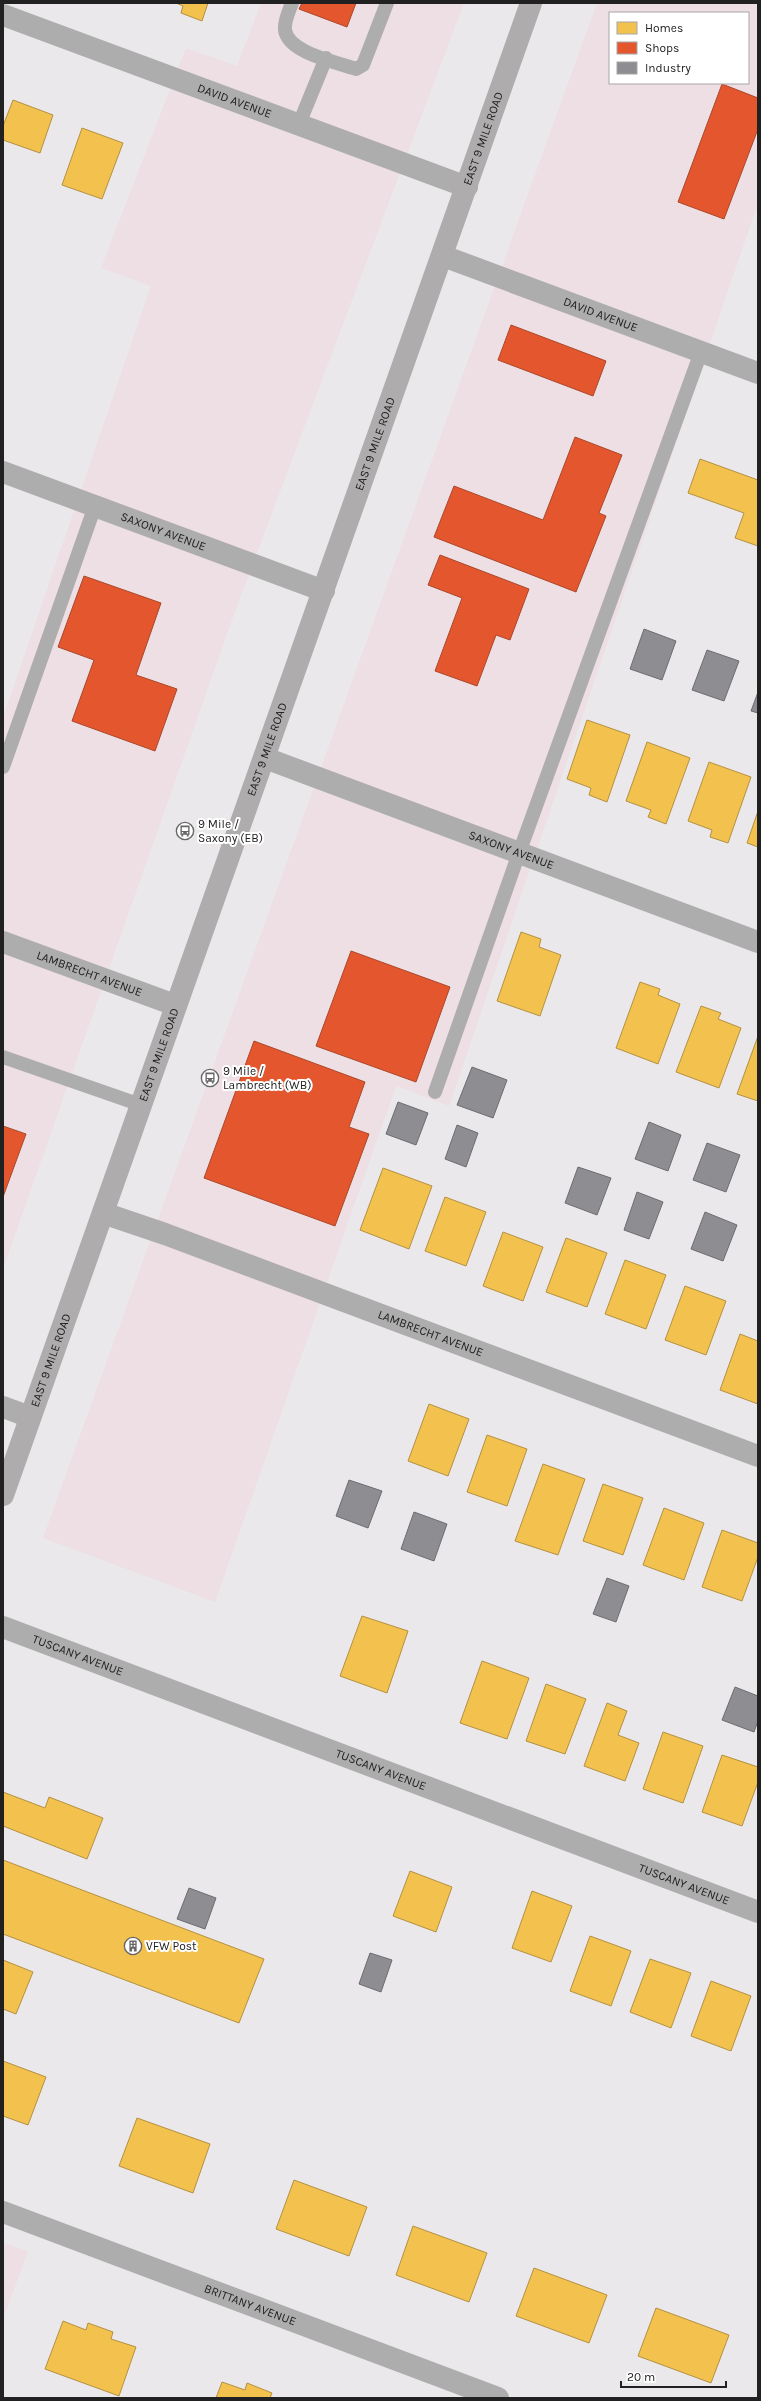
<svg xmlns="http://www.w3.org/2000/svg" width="761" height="2401" font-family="Karla,sans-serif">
  <rect width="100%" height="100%" fill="#eae8ea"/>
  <!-- commercial -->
  <path fill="#eddfe4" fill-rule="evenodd" d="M261 3H464L238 603 3 1269V718L151 286 101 268 186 48 237 66Z
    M597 3H758V203L449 1106 396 1086 215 1602 43 1538ZM610 13H748V83H610Z
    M3 2243 28 2251 3 2319Z"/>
  <!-- homes -->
  <path fill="#f2c14e" stroke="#b49141" d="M176 3H208L202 21 181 13 183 6Z
    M13 100 53 115 40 153 3 140V126Z
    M82 128 123 143 102 199 62 185Z
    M700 459 758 480V546L735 538 744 513 688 493Z
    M587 720 630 735 607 802 589 795 591 788 567 779Z
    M647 742 690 758 666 824 648 817 651 810 626 801Z
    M709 762 751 777 728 843 710 837 712 830 688 821Z
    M758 811V847L747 843Z
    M521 932 541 939 539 947 561 955 540 1016 497 1001Z
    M640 982 660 989 658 995 680 1004 658 1064 616 1048Z
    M701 1006 721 1013 718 1019 741 1028 719 1088 676 1072Z
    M758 1036V1101L737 1094Z
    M383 1168 432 1186 409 1249 360 1230Z
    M445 1197 486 1212 466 1266 425 1251Z
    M503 1232 543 1247 523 1301 483 1286Z
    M566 1238 607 1253 587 1307 546 1292Z
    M625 1260 666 1275 646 1329 605 1314Z
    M685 1286 726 1301 706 1355 665 1340Z
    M740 1334 758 1341V1404L720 1390Z
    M429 1404 469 1419 448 1476 408 1461Z
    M487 1435 527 1449 507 1506 467 1492Z
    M543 1464 585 1479 558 1555 515 1541Z
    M603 1484 643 1498 623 1555 583 1541Z
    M664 1508 704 1523 684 1580 643 1565Z
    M722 1530 758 1543V1557L742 1601 702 1587Z
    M362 1616 408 1631 387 1693 340 1676Z
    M482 1661 529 1678 507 1739 460 1723Z
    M546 1684 586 1699 565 1754 526 1741Z
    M607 1703 627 1711 618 1735 639 1743 625 1781 584 1766Z
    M663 1732 703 1746 683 1803 643 1789Z
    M722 1755 758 1767V1782L742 1826 702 1812Z
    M3 1792 45 1808 49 1797 103 1818 87 1859 3 1826Z
    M3 1860 264 1959 239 2023 3 1934Z
    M410 1871 452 1887 436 1932 393 1916Z
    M532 1891 572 1906 551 1962 512 1948Z
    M590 1936 631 1951 611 2006 570 1991Z
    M650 1959 691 1973 671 2028 630 2012Z
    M3 1960 33 1972 16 2014 3 2009Z
    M711 1981 751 1996 731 2051 691 2036Z
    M3 2061 46 2077 28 2125 3 2116Z
    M137 2118 210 2144 193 2193 119 2166Z
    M294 2180 367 2207 349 2256 276 2229Z
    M413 2226 487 2253 469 2302 396 2275Z
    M534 2268 607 2295 589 2343 516 2316Z
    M656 2308 729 2335 711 2383 638 2356Z
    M63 2321 86 2330 88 2323 113 2332 111 2339 136 2347 119 2396 45 2369Z
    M222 2382 245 2390 247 2383 272 2393 270 2398H216Z"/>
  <!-- shops -->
  <path fill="#e4572e" stroke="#aa472a" d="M302 3H356L347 27 299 9Z
    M722 84 758 98V129L724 219 678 202Z
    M511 325 606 361 593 396 498 360Z
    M575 437 622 455 599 513 606 516 576 592 434 537 454 486 543 520Z
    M440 555 529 589 510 640 496 635 477 686 435 671 462 598 428 585Z
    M84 576 161 603 136 675 177 689 155 751 72 721 94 660 58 647Z
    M351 951 450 987 416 1082 316 1046Z
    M254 1041 365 1082 349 1127 369 1134 335 1226 204 1178Z
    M3 1126 26 1134 3 1197Z"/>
  <!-- industry -->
  <path fill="#8d8d92" stroke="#6d6d70" d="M644 629 676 641 662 680 630 669Z
    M707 650 739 661 724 701 692 690Z
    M758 692V713L751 711Z
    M472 1067 507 1080 493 1118 457 1105Z
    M398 1102 428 1113 416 1145 386 1134Z
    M649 1122 681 1135 668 1171 635 1159Z
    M457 1125 478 1133 466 1167 445 1159Z
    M707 1143 740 1155 726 1192 693 1180Z
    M578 1167 611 1178 597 1215 565 1203Z
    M637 1192 663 1202 649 1239 624 1230Z
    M705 1212 737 1225 723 1261 691 1249Z
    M349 1480 382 1491 368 1528 336 1516Z
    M414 1512 447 1524 434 1561 401 1549Z
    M607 1578 629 1586 616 1622 593 1614Z
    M735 1687 758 1696V1721L754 1732 722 1720Z
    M189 1888 216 1898 205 1929 177 1919Z
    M370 1953 392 1960 381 1992 359 1984Z"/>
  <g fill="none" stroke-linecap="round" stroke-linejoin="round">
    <!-- service -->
    <path stroke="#aeadae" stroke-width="14" d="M292 3C289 11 284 21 285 30 288 53 337 62 356 69L363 65 387 3
      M299 124 326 58
      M3 767 95 506
      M3 1057 141 1105
      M435 1092 519 853 701 352"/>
    <!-- minor -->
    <g stroke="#aeadae" stroke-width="22">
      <path id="s1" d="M3 15 467 187"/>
      <path id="s2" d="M443 256 758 373"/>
      <path id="s3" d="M3 472 324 591"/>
      <path id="s4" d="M265 758 758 942"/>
      <path id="s5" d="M3 942 175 1005"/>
      <path id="s6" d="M103 1213 165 1234 758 1456"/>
      <path d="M3 1407 30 1417"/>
      <path id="s7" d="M3 1627 758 1912"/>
      <path id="s8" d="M3 2212 498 2398"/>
    </g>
    <!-- secondary -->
    <path stroke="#aeacad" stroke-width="22" id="s9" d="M3 1495 531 3"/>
  </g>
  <!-- icons -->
  <defs>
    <symbol id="bus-ring" viewBox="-11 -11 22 22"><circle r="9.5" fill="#fff" stroke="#686768" stroke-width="1.5"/><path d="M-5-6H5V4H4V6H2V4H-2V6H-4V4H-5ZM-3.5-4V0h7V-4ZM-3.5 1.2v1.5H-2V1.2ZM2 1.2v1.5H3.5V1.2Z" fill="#686768"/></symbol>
    <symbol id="building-ring" viewBox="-11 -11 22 22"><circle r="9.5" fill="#fff" stroke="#686768" stroke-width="1.5"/><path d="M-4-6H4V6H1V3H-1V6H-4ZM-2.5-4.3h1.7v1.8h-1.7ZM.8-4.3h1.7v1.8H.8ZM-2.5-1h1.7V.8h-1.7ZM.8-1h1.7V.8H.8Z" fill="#686768"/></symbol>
  </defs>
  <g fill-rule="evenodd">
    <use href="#bus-ring" x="175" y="821" width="20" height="20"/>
    <use href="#bus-ring" x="200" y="1068" width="20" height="20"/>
    <use href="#building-ring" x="123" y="1936" width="20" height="20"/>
  </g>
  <g text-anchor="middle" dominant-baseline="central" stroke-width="4" stroke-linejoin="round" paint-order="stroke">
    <!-- street labels -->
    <g font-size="12" fill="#222122" stroke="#fff">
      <text stroke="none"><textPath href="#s1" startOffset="247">DAVID AVENUE</textPath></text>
      <text stroke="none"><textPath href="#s9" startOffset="1439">EAST 9 MILE ROAD</textPath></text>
      <text stroke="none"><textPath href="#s2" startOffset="168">DAVID AVENUE</textPath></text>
      <text stroke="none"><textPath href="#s9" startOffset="1115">EAST 9 MILE ROAD</textPath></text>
      <text stroke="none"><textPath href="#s3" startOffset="171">SAXONY AVENUE</textPath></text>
      <text stroke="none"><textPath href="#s9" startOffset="791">EAST 9 MILE ROAD</textPath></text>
      <text stroke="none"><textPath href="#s4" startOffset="263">SAXONY AVENUE</textPath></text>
      <text stroke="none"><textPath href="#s5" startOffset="92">LAMBRECHT AVENUE</textPath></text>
      <text stroke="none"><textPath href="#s9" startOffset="467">EAST 9 MILE ROAD</textPath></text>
      <text stroke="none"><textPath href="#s6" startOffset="349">LAMBRECHT AVENUE</textPath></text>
      <text stroke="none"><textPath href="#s9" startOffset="143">EAST 9 MILE ROAD</textPath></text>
      <text stroke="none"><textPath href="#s7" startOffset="80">TUSCANY AVENUE</textPath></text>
      <text stroke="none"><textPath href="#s7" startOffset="404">TUSCANY AVENUE</textPath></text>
      <text stroke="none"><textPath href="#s7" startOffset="728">TUSCANY AVENUE</textPath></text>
      <text stroke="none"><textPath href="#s8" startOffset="264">BRITTANY AVENUE</textPath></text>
    </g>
    <!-- poi labels -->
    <g font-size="12" fill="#222122" stroke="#fff" text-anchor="start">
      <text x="198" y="824">9 Mile /<tspan x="198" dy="14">Saxony (EB)</tspan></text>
      <text x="223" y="1071">9 Mile /<tspan x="223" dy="14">Lambrecht (WB)</tspan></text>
      <text x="146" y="1946">VFW Post</text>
    </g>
  </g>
  <!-- border -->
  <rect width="761" height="2401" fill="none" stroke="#222122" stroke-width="8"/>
  <!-- legend -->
  <rect x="609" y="12" width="140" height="72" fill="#ffffff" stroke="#a7a6a7"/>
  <rect x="617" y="22" width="20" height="12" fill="#f2c14e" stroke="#a7a6a7"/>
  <text x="645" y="32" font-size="12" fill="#222122">Homes</text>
  <rect x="617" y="42" width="20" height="12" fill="#e4572e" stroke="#a7a6a7"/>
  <text x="645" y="52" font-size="12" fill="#222122">Shops</text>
  <rect x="617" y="62" width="20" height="12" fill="#8d8d92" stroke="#a7a6a7"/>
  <text x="645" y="72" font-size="12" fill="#222122">Industry</text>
  <!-- scale -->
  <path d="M621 2381v6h105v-6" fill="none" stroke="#222122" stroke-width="2"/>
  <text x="627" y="2381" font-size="12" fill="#222122" stroke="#ffffff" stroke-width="3" paint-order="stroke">20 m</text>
</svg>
